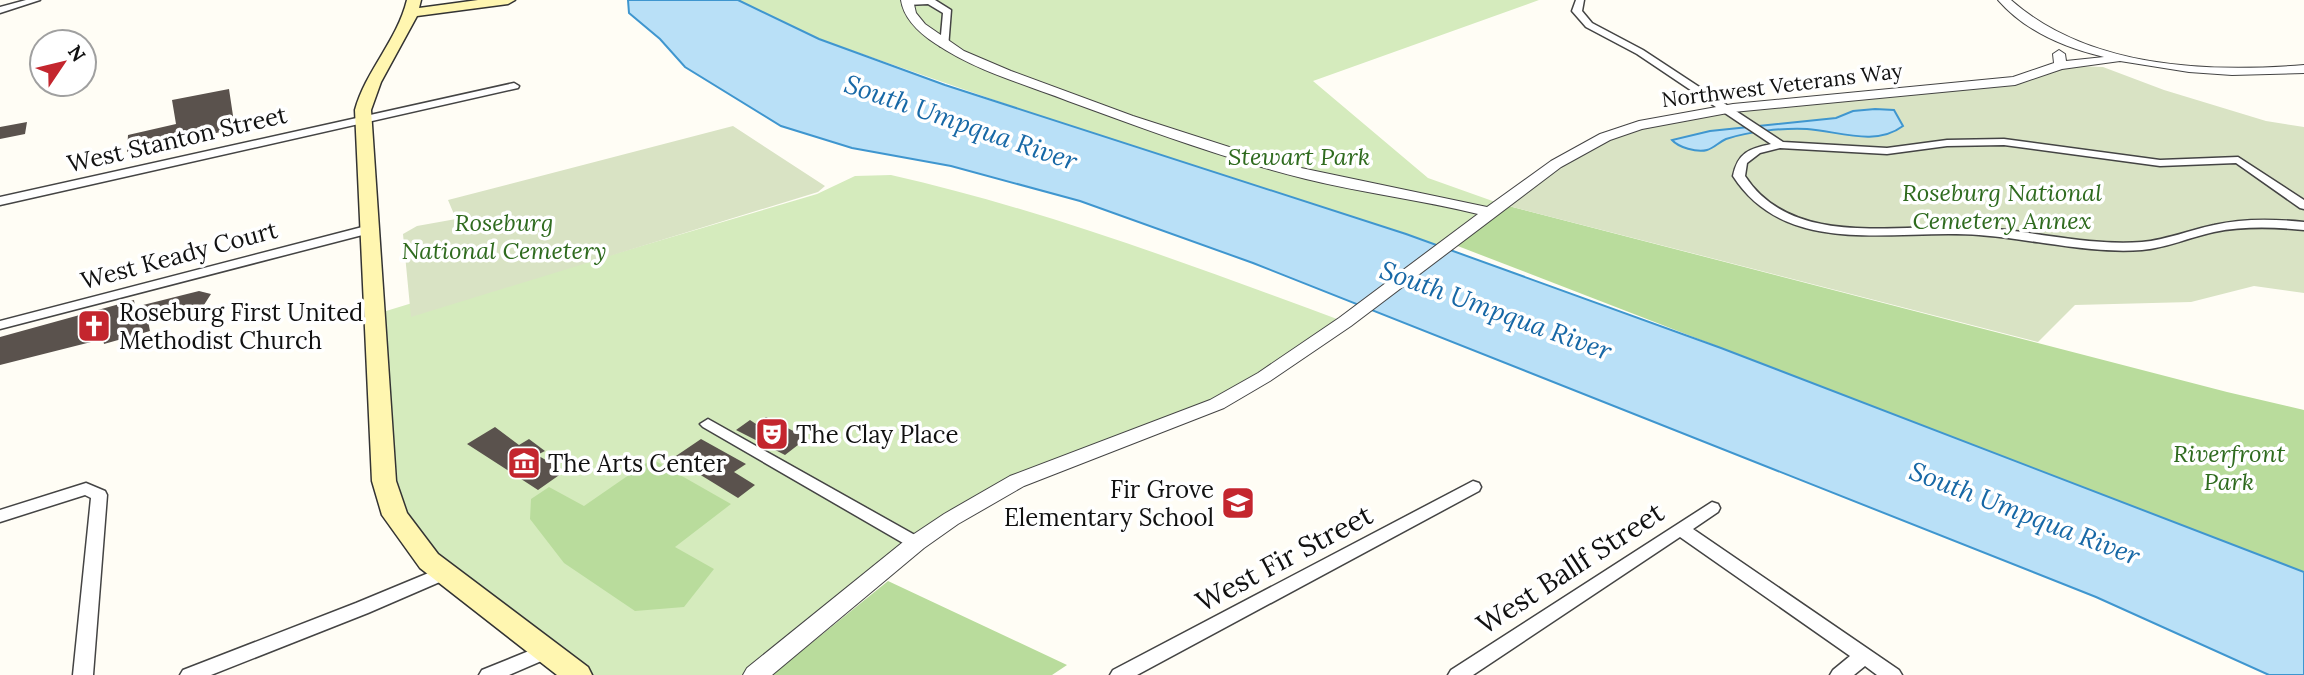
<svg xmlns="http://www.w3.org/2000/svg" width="2304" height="675" font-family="Lora,serif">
  <rect width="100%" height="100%" fill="#fffdf5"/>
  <!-- green -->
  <path fill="#d5ebbd" d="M737 0H1539L1313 81 1428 178 1501 204 1408 274 1032 113 819 39Z
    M891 175C1046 210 1196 267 1345 322L1217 404 992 495 757 675H578L492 610 395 515 373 315 445 293 462 299 817 194 855 176Z"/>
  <!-- forest -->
  <path fill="#b9dc9c" d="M1501 204 2227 392 2304 410V573L1450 243Z
    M652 459 731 504 675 547 714 569 684 607 635 611 564 563 530 519 531 499 549 487 584 506Z
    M888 581 1067 665 1052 675H772Z"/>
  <!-- cemetery -->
  <path fill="#d9e3c4" d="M2075 66 2103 67 2164 90 2266 121 2304 127V293L2254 286 2191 302 2075 305 2038 342 1501 204 1556 164 1639 125 1700 114 1995 84Z
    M733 126 825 186 818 192 411 317 403 234 417 226 456 219 448 200Z"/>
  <!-- water -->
  <path fill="#b9e0f7" stroke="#3f96cf" stroke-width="2" d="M628 0H738L819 39 945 85 1406 234 1721 348 2304 572V675H2269L2096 597 1253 263 1080 201 951 166 852 148 781 126 685 67 660 39 629 13Z
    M1875 109 1894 110 1903 126C1875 147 1838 131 1807 129 1782 128 1750 131 1726 139 1719 142 1714 148 1707 150 1697 153 1678 147 1672 140L1710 131 1836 118 1853 111Z"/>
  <!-- building -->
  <path fill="#5a524d" d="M229 89 235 129 127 152 128 135 176 124 172 100Z
    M27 122 25 134 0 139V127Z
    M199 291 211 294 202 308 180 313 177 311 148 321 150 331 104 344 103 339 0 365V337L134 300 135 307Z
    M766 417 807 438 785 455 736 430 750 420 756 424Z
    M495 427 519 445 529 439 545 451 537 455 565 471 538 490 467 444Z
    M701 439 746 464 734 472 755 485 738 498 673 458Z"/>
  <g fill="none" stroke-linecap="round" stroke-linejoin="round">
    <defs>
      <path id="minor" d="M26 0H40L0 13V7Z
        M904 0H935L951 10 948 48 940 46 943 13 928 4 907 5 903 2Z
        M1576 0H1584L1582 11 1592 23 1643 50 1783 142 1887 148 1947 140 2004 139 2160 160 2238 157 2304 200V209L2300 208 2236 163 2160 166 2004 145 1947 146 1887 154 1780 148 1760 153 1747 163 1745 176C1794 251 1903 222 1978 227 2032 231 2087 246 2142 242 2166 240 2190 230 2214 225 2244 218 2274 219 2304 222V230C2274 227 2244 226 2214 232 2190 237 2167 248 2142 250 2088 254 2033 239 1979 235 1896 228 1787 260 1733 176 1738 152 1749 149 1771 144L1637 54 1586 27 1572 11Z
        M514 83 519 86 518 88 0 205V197Z
        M370 225 376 229 374 232 0 329V321Z
        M708 419 922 539 925 543 922 547 916 549 910 547 703 427 700 424Z
        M1473 481 1479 483 1481 487 1479 491 1137 675H1110L1113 670Z
        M86 483 105 491 107 495 93 675H73L91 498 85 495 0 522V510Z
        M1712 502 1718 504 1720 508 1718 512 1693 529 1899 670 1902 675H1877L1865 666 1854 675H1830L1833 670 1850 656 1680 537 1473 675H1448L1451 670Z
        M443 567 449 568 452 573 449 578 368 613 211 675H180L183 670 356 603Z
        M546 644 553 646 555 651 553 656 509 675H479L482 670Z"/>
      <path id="tertiary" d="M901 0H913L916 13 925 24 964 51 1011 71 1133 116 1282 164 1487 207 1551 161 1600 134 1639 121 1733 104 2013 77 2054 63 2053 54 2059 50 2065 54 2066 61 2104 57C2065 48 2025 31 1998 0H2011C2088 68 2206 73 2304 65V73L2232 75 2189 72 2120 61 2062 69 2015 85 1733 112 1642 129 1610 140 1561 167 1351 326 1270 381 1224 408 1024 486 958 524 924 548 772 675H743L747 668 908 538 944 514 1010 476 1210 400 1258 373 1339 318 1478 214C1421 200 1363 193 1306 179 1225 159 1147 130 1068 101 1024 84 976 71 936 44 921 34 904 20 901 0Z"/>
      <path id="secondary" d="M407 0H421L419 8 478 0H515L508 4 417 16 381 82 371 110 396 481 407 513 438 554 588 667 592 675H557L420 568 382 515 372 481 355 110C366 70 397 41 407 0Z"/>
    </defs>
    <!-- minor casing -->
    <use href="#minor" stroke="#444" stroke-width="3"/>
    <!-- tertiary casing -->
    <use href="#tertiary" stroke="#444" stroke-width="2"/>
    <!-- secondary casing -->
    <use href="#secondary" stroke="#333" stroke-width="3"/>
    <!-- minor -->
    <use href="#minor" fill="#fff" fill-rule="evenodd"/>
    <!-- tertiary -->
    <use href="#tertiary" fill="#fff" fill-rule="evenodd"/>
    <!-- secondary -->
    <use href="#secondary" fill="#fff6b0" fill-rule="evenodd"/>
  </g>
  <!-- icons -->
  <defs>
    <symbol id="church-square" viewBox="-11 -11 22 22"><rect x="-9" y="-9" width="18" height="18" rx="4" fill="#c4262e" stroke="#fff"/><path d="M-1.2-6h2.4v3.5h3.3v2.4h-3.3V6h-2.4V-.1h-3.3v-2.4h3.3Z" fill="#fff"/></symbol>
    <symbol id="theatre-square" viewBox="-11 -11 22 22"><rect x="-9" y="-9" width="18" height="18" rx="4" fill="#c4262e" stroke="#fff"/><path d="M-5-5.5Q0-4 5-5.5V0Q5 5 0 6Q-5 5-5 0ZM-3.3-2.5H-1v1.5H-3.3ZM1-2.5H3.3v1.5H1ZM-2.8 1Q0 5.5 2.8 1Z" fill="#fff"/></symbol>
    <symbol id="museum-square" viewBox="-11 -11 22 22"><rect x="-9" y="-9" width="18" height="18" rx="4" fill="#c4262e" stroke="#fff"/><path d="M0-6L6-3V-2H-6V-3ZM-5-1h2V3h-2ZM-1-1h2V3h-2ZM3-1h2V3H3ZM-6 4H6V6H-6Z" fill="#fff"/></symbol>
    <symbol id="school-square" viewBox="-11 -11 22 22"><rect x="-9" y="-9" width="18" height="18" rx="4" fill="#c4262e" stroke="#fff"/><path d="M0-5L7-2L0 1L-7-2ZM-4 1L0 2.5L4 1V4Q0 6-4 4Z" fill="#fff"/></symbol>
  </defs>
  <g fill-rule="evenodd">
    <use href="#church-square" x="75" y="307" width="38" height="38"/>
    <use href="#theatre-square" x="753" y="415" width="38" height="38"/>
    <use href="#museum-square" x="505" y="444" width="38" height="38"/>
    <use href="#school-square" x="1219" y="484" width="38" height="38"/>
  </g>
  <g text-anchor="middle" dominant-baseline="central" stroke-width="7" stroke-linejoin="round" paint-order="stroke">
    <!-- far-street labels -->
    <g font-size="21" fill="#111" stroke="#fff">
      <text transform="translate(1782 85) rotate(-7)">Northwest Veterans Way</text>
    </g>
    <!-- street labels -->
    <g font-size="24" fill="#111" stroke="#fff">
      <text transform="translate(177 139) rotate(-13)">West Stanton Street</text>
      <text transform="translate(179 255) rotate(-15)">West Keady Court</text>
    </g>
    <!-- park labels -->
    <g font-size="24" font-style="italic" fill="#2f6b1f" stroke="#fff">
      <text x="1299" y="156">Stewart Park</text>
      <text x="2002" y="192">Roseburg National<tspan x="2002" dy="28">Cemetery Annex</tspan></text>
      <text x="504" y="222">Roseburg<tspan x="504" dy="28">National Cemetery</tspan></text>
      <text x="2229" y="453">Riverfront<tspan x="2229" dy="28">Park</tspan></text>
    </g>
    <!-- poi labels -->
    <g font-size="24" fill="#111" stroke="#fff" text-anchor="start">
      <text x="119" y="312">Roseburg First United<tspan x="119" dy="28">Methodist Church</tspan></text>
      <text x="796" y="434">The Clay Place</text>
      <text x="548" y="463">The Arts Center</text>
      <text x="1214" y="489" text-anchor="end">Fir Grove<tspan x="1214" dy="28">Elementary School</tspan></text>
    </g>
    <!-- water labels -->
    <g font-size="26" font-style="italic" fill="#1768a6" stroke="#fff">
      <text transform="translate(961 122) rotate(19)">South Umpqua River</text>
      <text transform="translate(1496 310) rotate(20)">South Umpqua River</text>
      <text transform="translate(2025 513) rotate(21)">South Umpqua River</text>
    </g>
    <!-- near-street labels -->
    <g font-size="28" fill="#111" stroke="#fff">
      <text transform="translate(1284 558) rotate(-28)">West Fir Street</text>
      <text transform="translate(1570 568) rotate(-33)">West Ballf Street</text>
    </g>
  </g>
  <!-- north arrow -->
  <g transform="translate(63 63) rotate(55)"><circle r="33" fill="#ffffff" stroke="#a0a0a0" stroke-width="2"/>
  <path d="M0-5L12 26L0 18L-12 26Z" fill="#c4262e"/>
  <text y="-10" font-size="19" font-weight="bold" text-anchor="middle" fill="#111111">N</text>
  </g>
</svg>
